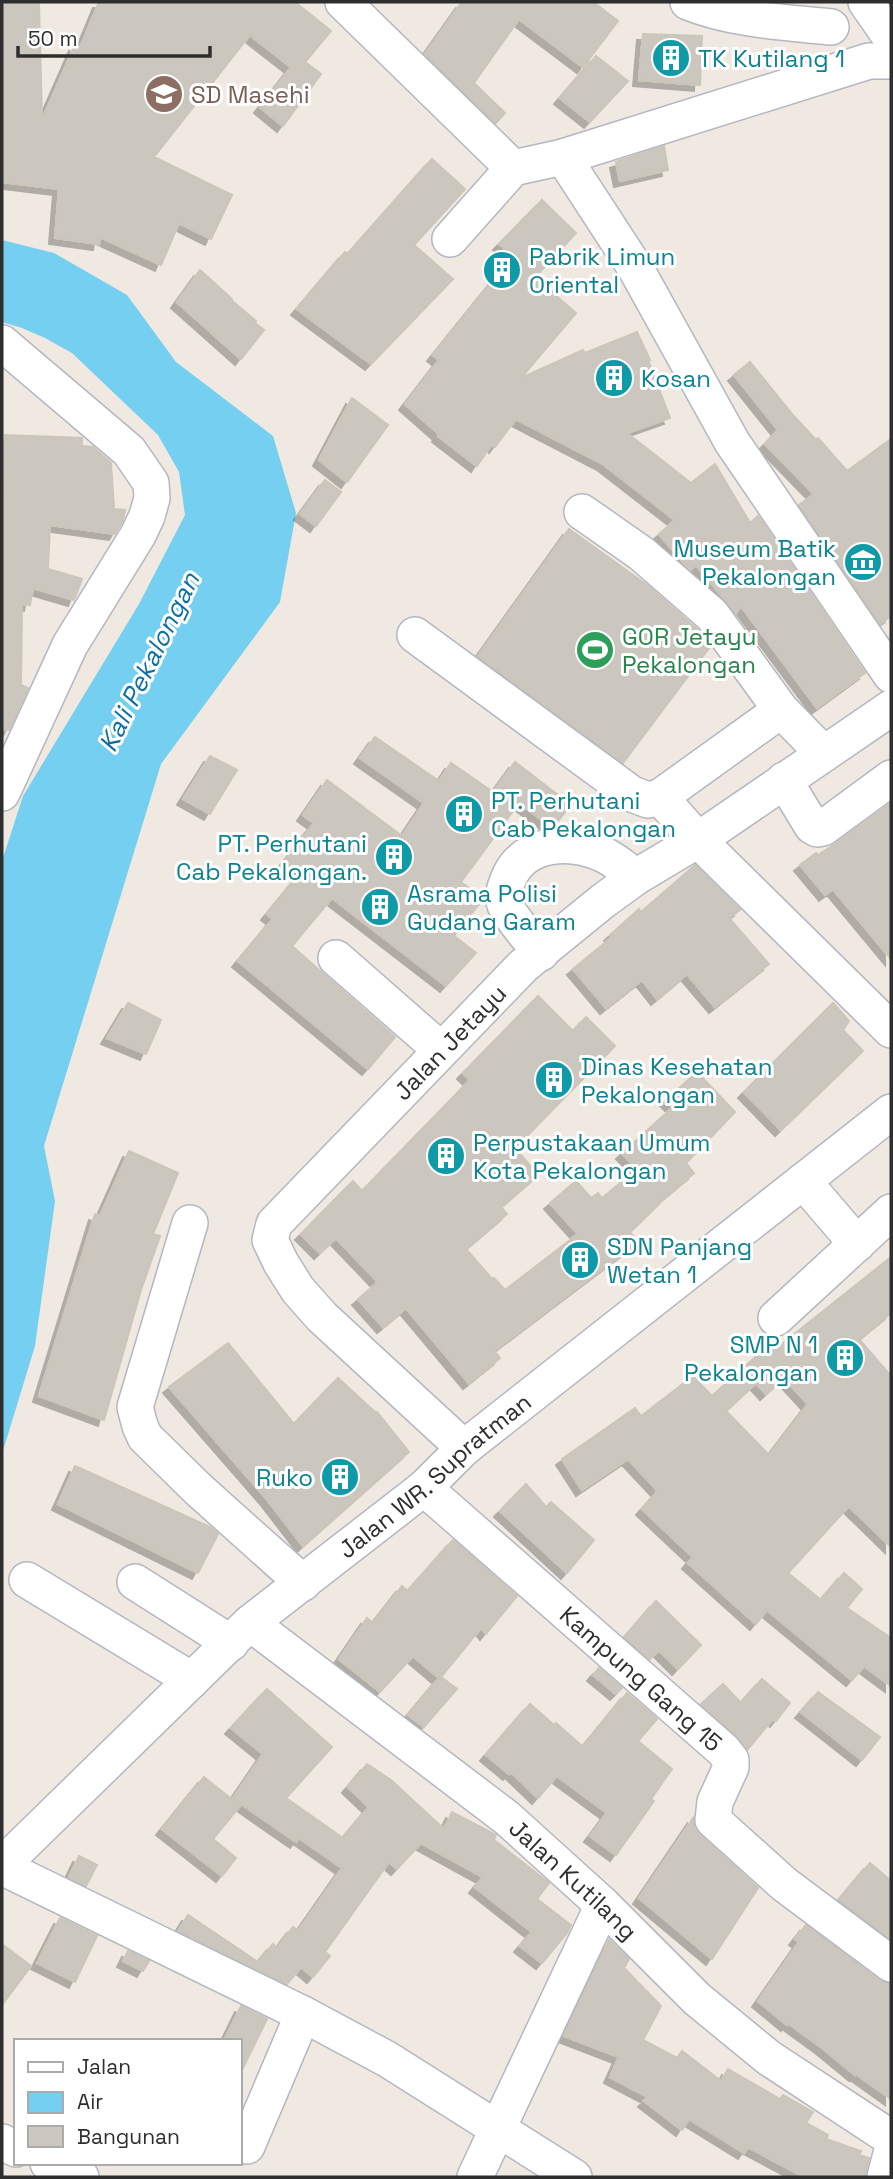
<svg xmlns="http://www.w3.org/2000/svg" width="893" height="2179" font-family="'Space Grotesk',sans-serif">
  <defs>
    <filter id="shadow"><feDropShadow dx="-6" dy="6" stdDeviation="0" flood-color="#0004"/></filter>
  </defs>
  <rect width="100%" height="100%" fill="#efe9e1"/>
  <!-- water -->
  <path fill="#75cff0" d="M2 240 54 253 127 295 176 362 273 436 296 513 280 602 161 764 44 1146 55 1201 35 1346 2 1454V861L23 796 139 604 185 515 179 472 158 435 72 353 45 338 22 328 2 322Z"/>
  <!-- building -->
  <path fill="#cbc7bf" stroke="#cbc5ba" stroke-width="2" fill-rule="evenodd" filter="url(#shadow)" d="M2 2H39L42 120 75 45 80 48 99 2H295L331 31 305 62 321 74 283 126 260 107 291 67 250 35 154 157 232 195 211 239 179 223 161 265 100 237 99 244 55 238 59 189 2 182Z
    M462 2H593L618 21 583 67 519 19 474 83 505 113 496 123 425 54Z
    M643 34 702 36 700 85 639 80Z
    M596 56 628 81 590 122 560 98Z
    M664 146 668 170 620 181 616 162Z
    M432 159 465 189 414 245 453 279 371 364 297 309 345 252 348 254Z
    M542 200 576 233 535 277 576 313 521 378 583 350 585 353 637 332 650 360H648L670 418 627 433 691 483 715 464 750 523 758 516 865 673 817 708 741 606 736 613 696 565 690 570 659 534 675 520 603 464 516 419 495 447 492 444 477 466 438 436 439 434 405 404 439 360 433 355 513 256 499 244Z
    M200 270 232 299 231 300 256 321 255 323 264 330 241 359 177 302Z
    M750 362 792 414 816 440 818 438 847 471 891 439V616L880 624 799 505 814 494 765 444 778 430 734 375Z
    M352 398 388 425 347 482 319 460Z
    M5 435 82 438V446L93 447 111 463 114 509 125 510 123 520 115 534 50 525 48 569 82 579 74 600 33 588 30 605 22 604 21 685 28 688 9 730H2V511Z
    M325 480 341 492 316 526 300 514Z
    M569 529 647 585 697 629 710 647 623 763 478 656Z
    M375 737 439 781 451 763 493 792 515 762 571 805 554 826H550L519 803 461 882 483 899 454 936 476 953 446 986 332 898 292 946 395 1037 368 1069 238 961 273 919 267 914 300 874 284 862 314 823 303 815 327 780 402 836 424 803 360 758Z
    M210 756 237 770 210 814 183 799Z
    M891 803V959L833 889 825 895 800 865 816 853 818 855 835 844Z
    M695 865 740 910 729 918 769 964 715 1007 687 974 657 999 642 980 606 1008 573 969 612 937 610 935 639 909 641 912Z
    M538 996 573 1031 586 1017 615 1046 515 1148 538 1175 501 1207 507 1214 466 1249 492 1279 494 1278 505 1290 578 1234 550 1203 576 1181 591 1198 598 1193 602 1198 637 1169 622 1153 673 1107 666 1100 697 1072 735 1112 686 1163 694 1173 659 1202 660 1203 630 1232 638 1242 494 1351 500 1358 469 1383 406 1308 383 1327 358 1299 378 1282 336 1238 320 1253 301 1234 353 1181 362 1191 470 1080 463 1073Z
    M128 1003 161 1020 146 1054 107 1038Z
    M833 1003 849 1021 843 1030 863 1051 781 1130 744 1092Z
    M129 1151 178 1173 153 1234 160 1236 141 1290 104 1420 39 1396 95 1214 100 1216Z
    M891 1257V1313L859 1339 891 1376V1547L849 1506 788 1573 821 1600 844 1573 862 1589 847 1608 891 1638V1686L864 1666 852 1680 767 1610 756 1624 688 1563 693 1557 642 1509 658 1491 628 1459 582 1490 562 1459 635 1408 641 1416 693 1376 712 1396 773 1341 778 1347ZM784 1378 808 1404 769 1455 726 1411 756 1383 766 1394Z
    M228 1343 294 1424 338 1378 376 1413 377 1412 409 1452 303 1546 265 1497 169 1387Z
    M75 1466 210 1527 218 1534 198 1573 58 1504Z
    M526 1484 546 1507 551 1502 594 1540 567 1573 500 1511Z
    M453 1540 517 1596 486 1634 481 1628 441 1677 457 1689 424 1727 408 1715 439 1678 413 1656 380 1692 339 1659 367 1618 373 1623 402 1586 408 1591Z
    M656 1601 701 1645 678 1669 659 1650 650 1659 625 1637Z
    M599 1668 622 1688 616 1694 593 1675Z
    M762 1679 790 1703 776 1721 773 1719 748 1749 736 1735 701 1704 723 1684 741 1703Z
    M267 1689 332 1747 286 1798 343 1838 369 1807 348 1787 367 1764 391 1780 444 1829 452 1812 496 1835 494 1840 549 1883 537 1899 571 1925 567 1933 542 1963 520 1946 532 1932 475 1887 483 1877 421 1843 397 1869 389 1862 325 1952 330 1956 313 1977 301 1967 287 1984 178 1931 188 1915 258 1962 273 1944 277 1948 293 1927 298 1931 342 1868 299 1838 296 1842 233 1798 263 1754 231 1728Z
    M818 1692 880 1737 862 1760 801 1712Z
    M627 1693 657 1719 638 1741 672 1769 651 1799 654 1801 616 1855 590 1836 607 1813 557 1776 538 1798 511 1772 509 1774 486 1755 530 1704 554 1725 556 1723 583 1747Z
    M204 1777 240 1806 213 1839 236 1858 222 1876 162 1829Z
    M693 1818 694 1828 700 1835 758 1888 712 1959 639 1898Z
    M79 1856 97 1865 86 1886 69 1877Z
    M870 1863 891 1881V1939L839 1900Z
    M60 1918 97 1936 75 1982 37 1963Z
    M806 1925 879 1980 891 1984V2099L856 2074 855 2075 821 2047 788 2023 787 2025 758 2001 799 1942 795 1939Z
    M609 1940 629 1959 624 1968 661 2006 643 2040 677 2058 682 2051 721 2081 728 2069 780 2099 783 2095 813 2112 806 2123 828 2135 826 2139 861 2151 859 2155 869 2158 865 2177H804L748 2147 744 2153 689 2119 682 2130 644 2101 648 2097 610 2077 619 2057 564 2036Z
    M2 1944 31 1966 2 2005Z
    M128 1951 149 1961 143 1971 123 1961Z
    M241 2006 267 2019 240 2074V2041H224Z"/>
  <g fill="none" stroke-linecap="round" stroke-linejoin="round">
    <defs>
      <g id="minor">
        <path d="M343 2 513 168 563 157 869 61H891"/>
        <path d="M688 2C733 20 783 22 831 27"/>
        <path d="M866 2 891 38"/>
        <path d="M563 157 636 269 732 442 891 675"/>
        <path d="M450 239 513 168"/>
        <path d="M2 343 129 451 151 483 152 498 147 516 138 535 70 645 2 793"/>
        <path d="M582 512 642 554 712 615 781 710 823 753"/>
        <path d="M415 635 632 794 648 800 660 797 781 710"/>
        <path d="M784 780 812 826 817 829 823 828 891 778"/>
        <path d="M660 797 698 840 891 1030"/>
        <path d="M541 953C530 939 513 921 505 905 501 896 506 884 510 875 527 842 569 840 600 853 613 858 625 869 636 877"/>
        <path d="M336 958 441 1050"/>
        <path d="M803 1181 857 1244"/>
        <path d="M190 1223 135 1407 140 1426 145 1437 198 1489 303 1583"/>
        <path d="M776 1318 891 1212"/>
        <path id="s1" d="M464 1448 322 1317 298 1290 281 1263 270 1240 274 1224 523 966 603 901 636 877 698 840 891 708"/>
        <path id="s2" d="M424 1488 723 1750 731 1760V1767L715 1802 713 1820 784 1884 891 1964"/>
        <path d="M27 1580 182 1674 191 1681"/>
        <path d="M135 1582 231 1643"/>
        <path id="s3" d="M250 1623 507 1818 603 1905 697 1999 769 2058 891 2138"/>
        <path id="s4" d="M2 1865 250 1623 424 1488 464 1448 891 1112"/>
        <path d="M2 1867 303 2014 387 2059 574 2177"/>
        <path d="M2 2142 16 2149"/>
        <path d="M247 2146 303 2014"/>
        <path d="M48 2163 81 2177"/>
        <path d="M475 2177 603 1905"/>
        <path d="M885 2177 891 2154"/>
      </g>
    </defs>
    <!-- minor casing -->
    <use href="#minor" stroke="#b4b7c1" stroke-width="38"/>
    <!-- minor -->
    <use href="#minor" stroke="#fff" stroke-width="35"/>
  </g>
  <!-- icons -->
  <defs>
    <symbol id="building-disc" viewBox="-11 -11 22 22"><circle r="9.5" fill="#0f9aa8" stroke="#fff"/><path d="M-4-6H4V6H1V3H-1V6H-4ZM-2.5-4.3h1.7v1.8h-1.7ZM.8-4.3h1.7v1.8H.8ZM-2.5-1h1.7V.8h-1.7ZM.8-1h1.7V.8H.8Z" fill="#fff"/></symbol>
    <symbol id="school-disc" viewBox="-11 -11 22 22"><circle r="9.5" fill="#8d6e63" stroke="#fff"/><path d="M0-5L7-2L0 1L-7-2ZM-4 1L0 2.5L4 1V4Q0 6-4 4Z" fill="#fff"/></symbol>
    <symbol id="museum-disc" viewBox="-11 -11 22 22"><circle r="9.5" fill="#0f9aa8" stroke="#fff"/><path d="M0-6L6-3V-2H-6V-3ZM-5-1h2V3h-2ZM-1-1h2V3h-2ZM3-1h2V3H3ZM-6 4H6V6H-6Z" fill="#fff"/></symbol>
    <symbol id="stadium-disc" viewBox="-11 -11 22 22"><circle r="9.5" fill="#2e9e5b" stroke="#fff"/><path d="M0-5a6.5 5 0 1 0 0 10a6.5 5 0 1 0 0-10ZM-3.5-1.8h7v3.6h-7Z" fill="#fff"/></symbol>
  </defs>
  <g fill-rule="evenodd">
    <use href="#building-disc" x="649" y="36" width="44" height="44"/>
    <use href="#school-disc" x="142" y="72" width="44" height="44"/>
    <use href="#building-disc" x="480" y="248" width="44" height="44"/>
    <use href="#building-disc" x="592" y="356" width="44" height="44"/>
    <use href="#museum-disc" x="841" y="540" width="44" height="44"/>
    <use href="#stadium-disc" x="573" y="628" width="44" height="44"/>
    <use href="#building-disc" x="442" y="792" width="44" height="44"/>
    <use href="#building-disc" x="372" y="835" width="44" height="44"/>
    <use href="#building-disc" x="358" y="885" width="44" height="44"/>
    <use href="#building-disc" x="532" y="1058" width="44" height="44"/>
    <use href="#building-disc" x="424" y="1134" width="44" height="44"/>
    <use href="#building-disc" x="558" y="1238" width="44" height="44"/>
    <use href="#building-disc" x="823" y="1336" width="44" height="44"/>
    <use href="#building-disc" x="318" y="1455" width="44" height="44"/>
  </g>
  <g text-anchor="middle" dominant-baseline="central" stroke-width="6" stroke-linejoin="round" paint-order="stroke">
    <!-- culture labels -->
    <g font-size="24" fill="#0d838f" stroke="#fff" text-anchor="start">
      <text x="698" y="58">TK Kutilang 1</text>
      <text x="529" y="256">Pabrik Limun<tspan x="529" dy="28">Oriental</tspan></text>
      <text x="641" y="378">Kosan</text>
      <text x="836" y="548" text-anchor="end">Museum Batik<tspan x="836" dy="28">Pekalongan</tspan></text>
      <text x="491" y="800">PT. Perhutani<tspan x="491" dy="28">Cab Pekalongan</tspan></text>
      <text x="367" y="843" text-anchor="end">PT. Perhutani<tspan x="367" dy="28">Cab Pekalongan.</tspan></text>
      <text x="407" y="893">Asrama Polisi<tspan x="407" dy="28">Gudang Garam</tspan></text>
      <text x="581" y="1066">Dinas Kesehatan<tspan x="581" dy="28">Pekalongan</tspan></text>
      <text x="473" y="1142">Perpustakaan Umum<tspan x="473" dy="28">Kota Pekalongan</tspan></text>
      <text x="607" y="1246">SDN Panjang<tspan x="607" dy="28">Wetan 1</tspan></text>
      <text x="818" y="1344" text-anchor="end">SMP N 1<tspan x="818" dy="28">Pekalongan</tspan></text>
      <text x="313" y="1477" text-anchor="end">Ruko</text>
    </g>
    <!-- education labels -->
    <g font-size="24" fill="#785e54" stroke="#fff" text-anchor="start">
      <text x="191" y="94">SD Masehi</text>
    </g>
    <!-- leisure labels -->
    <g font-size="24" fill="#27864d" stroke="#fff" text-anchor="start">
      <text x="622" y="636">GOR Jetayu<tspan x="622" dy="28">Pekalongan</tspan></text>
    </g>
    <!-- street labels -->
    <g font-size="24" fill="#2e2e2e" stroke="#fff">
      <text stroke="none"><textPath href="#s1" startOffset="556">Jalan Jetayu</textPath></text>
      <text stroke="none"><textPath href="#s4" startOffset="583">Jalan WR. Supratman</textPath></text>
      <text stroke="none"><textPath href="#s2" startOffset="289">Kampung Gang 15</textPath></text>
      <text stroke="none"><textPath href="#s3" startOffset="413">Jalan Kutilang</textPath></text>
    </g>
    <!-- water labels -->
    <g font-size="26" font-style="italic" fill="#0d6fa3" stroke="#fff">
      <text transform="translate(149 662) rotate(-64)">Kali Pekalongan</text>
    </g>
  </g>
  <!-- border -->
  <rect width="893" height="2179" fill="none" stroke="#2e2e2e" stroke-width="7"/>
  <!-- legend -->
  <rect x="14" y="2039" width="228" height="126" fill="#ffffff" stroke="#ababab" stroke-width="2"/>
  <rect x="28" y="2062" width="35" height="10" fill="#ffffff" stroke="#ababab" stroke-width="2"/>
  <text x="77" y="2074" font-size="21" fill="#2e2e2e">Jalan</text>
  <rect x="28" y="2092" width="35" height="21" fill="#75cff0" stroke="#ababab" stroke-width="2"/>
  <text x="77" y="2109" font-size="21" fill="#2e2e2e">Air</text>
  <rect x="28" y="2126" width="35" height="21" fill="#cbc7bf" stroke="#ababab" stroke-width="2"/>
  <text x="77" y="2144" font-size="21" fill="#2e2e2e">Bangunan</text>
  <!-- scale -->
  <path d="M18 46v10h192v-10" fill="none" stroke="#2e2e2e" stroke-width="3.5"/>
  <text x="28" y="46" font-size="21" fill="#2e2e2e" stroke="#ffffff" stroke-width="5" paint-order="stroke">50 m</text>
</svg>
